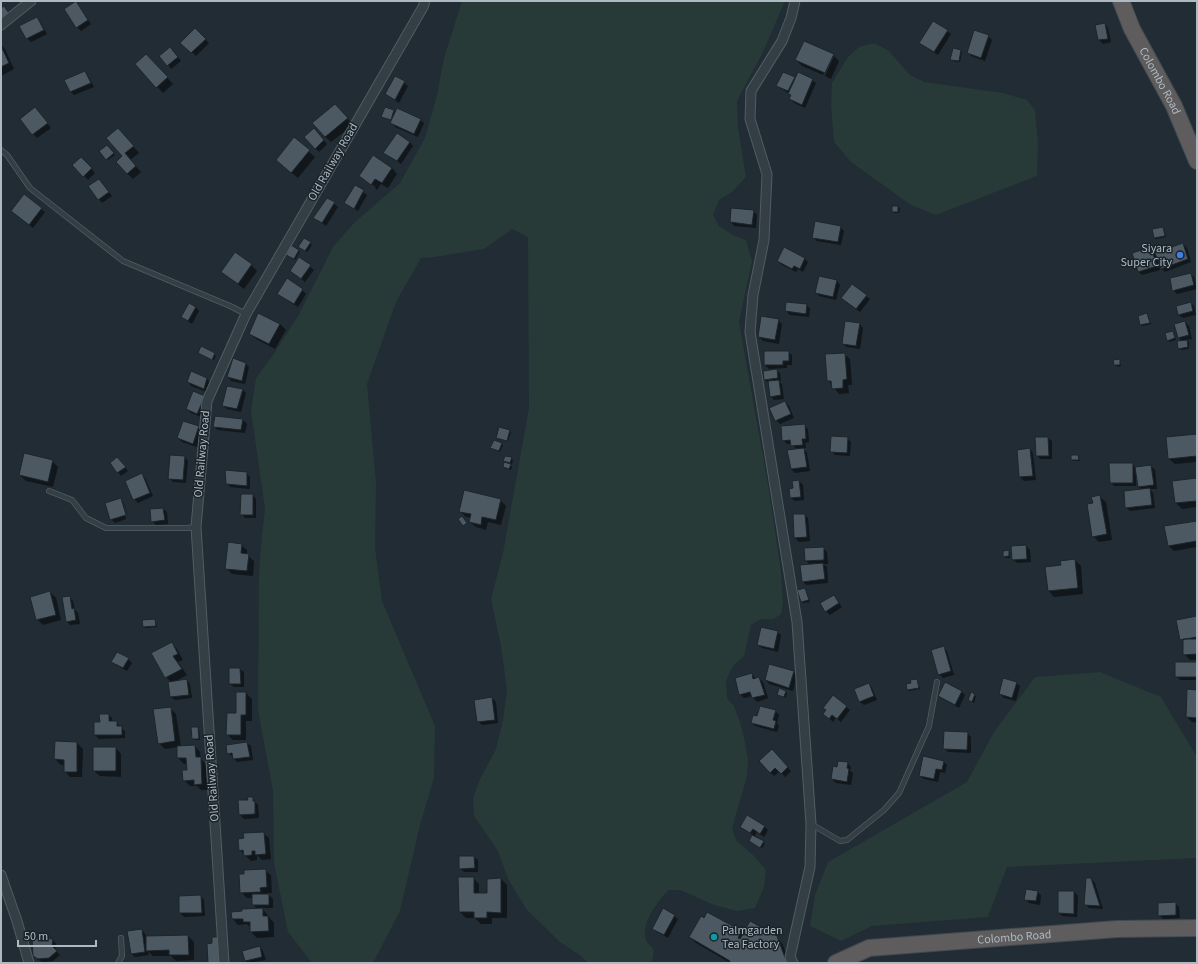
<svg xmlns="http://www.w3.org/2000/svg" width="1198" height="964" font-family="'Source Sans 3',sans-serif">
  <rect width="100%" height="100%" fill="#212c34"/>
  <!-- green -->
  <path fill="#273a37" d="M462 1H785L763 52 737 101 738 128 746 177 732 192 719 200 713 215 719 226 733 235 746 240 752 261 739 322 768 484 781 571 783 603 781 614 774 619H761L751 625 744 656 733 666 726 681 727 698 734 706 740 722 744 737 748 760 747 776 732 829 736 840 754 856 766 870 764 887 755 908 737 911 714 905 680 890H669C659 899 640 924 646 940 647 943 652 947 654 950L652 963H588L581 956 560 942 527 910 508 879 498 851 474 816 473 798 480 779 496 749 503 720 507 690 501 646 491 599 503 553 529 408 528 237 512 229 484 249 435 257 421 258 396 302 367 384 376 483 375 548 382 601 435 726 434 778 420 825 400 911 373 963H312L288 932 274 863 273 791 258 710 259 574 262 534 265 509 251 411 256 378 275 352 298 316 333 247 354 223 400 183 425 138 437 95 444 58Z
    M874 43 889 51 910 75 924 82 1003 93 1027 100 1035 110 1038 144 1037 176 936 215 911 205 851 162 834 142 831 105 832 83 848 57 859 47Z
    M1100 672 1161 697 1197 757V858L1007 867 988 917 872 926 841 941 810 926 815 895 828 862 967 782 994 732 1035 677Z"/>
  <!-- shadow -->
  <path fill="#0007" d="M76 2 91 24 81 31 77 27Z
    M36 18 40 22 47 34 31 42 27 38Z
    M1105 24 1108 28 1111 42 1103 44 1099 40 1097 26Z
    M195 29 209 43 196 56 182 43Z
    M947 31 951 34 938 55 924 46Z
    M988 36 992 40 985 61 971 56 968 52Z
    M1 45 5 49 14 69 1 76Z
    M961 51 962 52 960 62 953 61 951 59Z
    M174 52 181 61 171 69 168 65Z
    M833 55 839 61 831 79 825 76 834 56H832L823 75 802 66 796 60Z
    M152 61 173 84 163 93 136 64Z
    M85 72 88 76 94 87 74 95 71 92 66 81Z
    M783 73 796 79 812 80 816 83 805 108 794 103 790 99 792 96 778 86Z
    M395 77 408 86 399 103 386 94Z
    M341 111 353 125 331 142 325 136Z
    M393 111 396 113 420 120 424 123 418 137 395 127 392 123 393 121 383 117Z
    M39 112 51 128 37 138 21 120Z
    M317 133 327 144 319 152 305 137Z
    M123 135 139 153 130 160 141 172 133 179 127 173 124 156Z
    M294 139 315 157 298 178 283 166Z
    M410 142 413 146 401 164 385 152Z
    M107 146 115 155 108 160 100 151Z
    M374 156 392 168 397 174 388 188 381 184 377 190 375 188 376 187 365 180V181L360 176Z
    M81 158 95 173 88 180 74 165Z
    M102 183 112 196 102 203 89 187Z
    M355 186 367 195 358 211 346 203Z
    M328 199 338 207 326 226 315 218Z
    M898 207 900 208 899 213H894L893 212Z
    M41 209 45 212 33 228 16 215Z
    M753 211 757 215 756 228 734 226 731 222Z
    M840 227 844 231 841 245 817 241 813 237Z
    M1163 228 1166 237 1156 239 1155 238Z
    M310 243 312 245 307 252 301 248Z
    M1183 244 1187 248 1191 262 1165 272 1159 265 1160 270 1142 275 1139 272 1151 248 1155 254Z
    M785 249 805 259 808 262 803 272 798 269 796 272 782 265 778 261Z
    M298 251 300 252 295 260 289 256Z
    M300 259 314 270 305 282 292 271Z
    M251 265 257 271 244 289 222 272Z
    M1190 274 1194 277 1197 289 1177 294 1173 290Z
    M837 281 840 285 836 300 819 296 816 292Z
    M302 290 306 294 298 307 278 294Z
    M866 296 870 299 860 312 846 302Z
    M1191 303 1194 306 1196 315 1183 318 1179 315Z
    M807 305 810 309 809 317 790 315 786 311Z
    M196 307 199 311 192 324 182 317Z
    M1147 314 1151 324 1143 326 1141 325Z
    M778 320 782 324 779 344 763 341 759 337Z
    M1185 322 1189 326 1192 339 1186 340 1189 342V349L1181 350 1179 348 1182 341 1178 337Z
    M280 324 286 330 275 349 256 339 250 333Z
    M860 324 863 328 860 349 846 347 843 343Z
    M1173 332 1176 340 1169 342 1168 340Z
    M202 348 216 356 214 360 201 354Z
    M788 352 792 355V365H787V368L769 369 765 365Z
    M844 354 850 359 852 385H848L849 393 839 394 828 380Z
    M1119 360 1121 366 1117 367 1115 361Z
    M246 364 249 367 245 384 231 381 228 377Z
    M775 369 780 373 781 381 779 382 782 384 784 399 774 400 771 396 769 383 765 380Z
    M207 379 210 383 207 392 191 386 188 382Z
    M242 389 246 393 241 412 227 409 223 406Z
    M194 392 208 400 201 417 191 413 187 409Z
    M785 402 789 406 794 418 780 424 776 420Z
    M216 417 243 420 247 424 245 433 218 430 214 427Z
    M804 425 808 429 809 442 805 443 806 448H803L807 453 810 471 795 473 791 469 789 451 797 450 792 444H787L783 440Z
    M198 427 202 430 197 447 182 442 178 438Z
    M509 431 511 432 508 441 499 439Z
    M1197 435V462L1175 464 1169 459Z
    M847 438 851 442 850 456 835 455 831 451Z
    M1036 438H1048L1052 441V459H1040L1037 455Z
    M501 444 503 445 500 452 492 448Z
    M1030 449 1033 453 1036 480 1024 481 1020 477Z
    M1078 456 1080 461H1074L1072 460Z
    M185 457 188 461 186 483 173 482 169 478Z
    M511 458 513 460 512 464 508 463 512 467 511 470 505 468 504 467 508 465 504 461Z
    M52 461 58 467 53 487 26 481 20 475Z
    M121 462 128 471 121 476 118 472Z
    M1132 464 1136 468 1151 466 1155 470 1157 489H1150L1153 493 1155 508 1130 511 1126 507 1142 490 1139 487 1138 476H1136V486H1114L1111 482Z
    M246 473 250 477V489L230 487 227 483Z
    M141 475 145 478 153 496 138 503 134 499Z
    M1197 479V507L1182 509 1176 503Z
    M799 481 803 485 804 500 795 501 791 498 794 489Z
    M253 495 256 499V518H245L241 514Z
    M1100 497 1106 502 1112 540 1099 542 1093 536 1094 504Z
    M120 499 124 503 129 518 123 502H121L126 519 115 523 111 519Z
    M500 500 506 506 501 525 488 522 486 530 476 527 470 522 471 518 466 517 460 511Z
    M163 509 167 512 168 524 156 525 152 521Z
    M805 515 808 518 810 541 799 542 795 538Z
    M1197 522V547L1174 551 1168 545Z
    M241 545 247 550V555L254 561 253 576 232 574 226 568Z
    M1026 546 1030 550 1031 562 1017 563 1013 559 1012 547Z
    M823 548 827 552 828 564H823L827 567 828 583 806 585 803 581 810 565 806 560Z
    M1008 551 1010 553V558H1006L1004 556Z
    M1075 560 1081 566 1083 594 1054 597 1049 591 1062 566Z
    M805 589 810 602 803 603 799 591Z
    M50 592 56 598 61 620 43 625 37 619Z
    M834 596 842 607 830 615 826 611Z
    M69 597 73 601 75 610 78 613 80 624 70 625 67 621Z
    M1197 618V660H1190L1184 654V642L1181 639Z
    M154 620 156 622 157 627 146 628 144 627Z
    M777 632 781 635 778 652 762 648 758 645Z
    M171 643 177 649 183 660 178 662 187 675 174 682 187 680 190 684 192 698 175 700 171 697V682L166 677Z
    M943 647 947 651 954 675 943 678 939 674Z
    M128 659 132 663 127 671 116 665 112 662Z
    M1197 663V680H1180L1176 676Z
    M240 669 244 672V687H234L230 684Z
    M794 672 797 675 793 691 769 684 766 680Z
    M752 674 756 679 759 678 763 682 768 698 757 702 752 696 744 698 740 694Z
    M917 680 918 682 920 689 909 691 908 689Z
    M945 683 962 692 965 695 959 708 943 699 939 696Z
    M1016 683 1020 686 1016 701 1004 698 1000 694Z
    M869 684 872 688 877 700 864 705 860 702Z
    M780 689 787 693 786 698 778 694Z
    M1197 691V723L1192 722 1187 717Z
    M237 693H246L252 699V721H246V740H233L227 734 237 714Z
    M971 693 976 696 974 703 969 700Z
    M833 696 850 710 841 722 836 718 833 722 828 717 827 710Z
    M492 698 496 702 498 723 482 725 478 721Z
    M170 708 176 714 181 747 195 746 200 752 201 759 206 764 208 790H201L197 786H190L184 780 188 771 187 764H184L178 758V747L165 749 159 743Z
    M775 711 779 715 777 723 779 726 777 732 755 726 752 723 758 717Z
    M109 715 112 718V722H116L120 727 125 731V738L99 739 95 735V723H101Z
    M197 728 199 729 200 740H195L193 739Z
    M967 733 971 737V753L948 752 944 748Z
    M77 743 83 749 82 777H70L65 771V765H61L55 759Z
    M247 743 251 746 253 760 237 762 233 757 228 753Z
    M116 748 121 754V777L100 776 94 771Z
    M775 754 791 771 785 777 780 771 774 776 760 761Z
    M943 761 947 765 945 773 940 772 938 782 924 779 920 776Z
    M847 763 851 767 850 771 853 773 851 785 836 783 832 779 838 768Z
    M252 798 258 805 259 818 244 819 240 815 249 801Z
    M764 826 768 830 764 837 757 832 754 837 765 844 762 848 750 841 753 835 741 827Z
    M263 833 269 838 271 859 262 860 257 855V860L251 861 240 850Z
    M474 857 478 860V872H464L460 868Z
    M265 870 271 875 272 893H267L273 899V908H262L274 923V937L257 938 251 932V928L247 924 238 925 233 919 257 909 253 904V898H247L241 892Z
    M473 878 479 884V894H488V880L501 879 507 885V918H492V924H481L475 918H466L460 912Z
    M1091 879 1095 883 1103 909 1089 908 1085 904Z
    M1037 892 1041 895 1040 905 1029 903 1026 899Z
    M1074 892 1078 896 1077 917 1062 916 1059 913Z
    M201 896 204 900 205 916 184 917 180 913Z
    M1175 903 1179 907 1180 918 1163 919 1159 915Z
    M674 916 678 919 668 938 657 932 653 928Z
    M142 930 145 934 146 937 188 936 194 942V960L176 961 171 956H153L148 951 149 955 135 957 132 954Z
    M741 932 744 934 776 937 782 943 790 963H730L696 943 690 937Z
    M53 940 56 944 55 950 60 955 53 961 43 962 38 960 34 956Z
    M260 947 263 951 266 960 248 963 246 961Z"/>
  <!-- building -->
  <path fill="#4c5962" stroke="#1c252b" d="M76 1 88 20 76 28 64 9Z
    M4 6 9 13 1 19V8Z
    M37 17 44 30 26 39 19 26Z
    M933 21 948 30 934 52 919 43Z
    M1105 23 1108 39 1098 40 1095 25Z
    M195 28 206 39 191 53 180 43Z
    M974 30 989 35 981 58 967 53Z
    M804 41 834 54 825 73 795 60Z
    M1 46 9 63 1 67Z
    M170 47 178 57 167 66 159 56Z
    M953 48 961 50 959 61 950 60Z
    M146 54 168 77 156 88 135 64Z
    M85 71 91 83 70 92 64 80Z
    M783 72 795 77 788 91 776 86Z
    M798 72 813 79 802 105 789 99 791 95 788 94Z
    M395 76 405 81 395 100 385 94Z
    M335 104 348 118 325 137 312 123Z
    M35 107 48 123 32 135 20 119Z
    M385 107 394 110 391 120 381 117Z
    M397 108 421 119 414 134 390 123Z
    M118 128 134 146 125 153 136 166 127 174 116 162 122 156 106 138Z
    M314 128 324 140 315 149 304 137Z
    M397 133 410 142 397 161 383 153Z
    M294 137 310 150 291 173 276 160Z
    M107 145 114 153 106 160 99 151Z
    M373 155 392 168 382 183 375 179 371 185 359 176Z
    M81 157 92 168 83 177 72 165Z
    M99 179 109 192 98 200 88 186Z
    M355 185 364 190 354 209 344 203Z
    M24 194 42 208 29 225 11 211Z
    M327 198 335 202 322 223 313 218Z
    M892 206H898V212H892Z
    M731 208 754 210 752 225 730 222Z
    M815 221 841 226 838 242 812 238Z
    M1163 227 1165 236 1154 238 1152 229Z
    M304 238 311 242 305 251 298 247Z
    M1183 243 1188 259 1161 269 1155 253Z
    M291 245 299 250 294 259 286 255Z
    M784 247 805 258 800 269 794 266 792 269 777 261Z
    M1151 247 1157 266 1138 272 1132 253Z
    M235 252 252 264 238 284 221 272Z
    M299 257 311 265 301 279 290 271Z
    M1191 273 1194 285 1172 291 1170 278Z
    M819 276 837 280 833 297 815 293Z
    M287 278 303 289 294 304 277 294Z
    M852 284 867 295 856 309 841 298Z
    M786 302 807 304 806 314 785 311Z
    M1191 302 1193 311 1178 315 1176 306Z
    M189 303 196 307 188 321 181 317Z
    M258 313 280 324 269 344 249 334Z
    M1147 313 1150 323 1140 325 1138 316Z
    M761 316 779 319 775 340 758 337Z
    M845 321 860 323 856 346 842 344Z
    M1185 321 1189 335 1178 338 1174 324Z
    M1173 331 1175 338 1167 341 1165 333Z
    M1187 340 1188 347 1178 349 1177 341Z
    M201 346 215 353 212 360 198 353Z
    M764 351H789V361H783V365H764Z
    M845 353 847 379 843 380V388L832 389 831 381H827L825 354Z
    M233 358 246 363 242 381 227 377Z
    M1120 359V365H1114L1113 360Z
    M777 369 778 378 764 380 763 371Z
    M191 371 207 378 204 389 187 382Z
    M779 380 781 395 770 397 768 381Z
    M227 386 243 389 237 409 222 406Z
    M193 391 205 396 197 414 186 409Z
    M785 401 791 414 775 421 769 408Z
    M215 416 243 419 241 430 213 427Z
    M183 421 199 426 193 444 177 438Z
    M805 424 806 439H802L803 445 791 446 790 440 782 441 781 426Z
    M499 427 510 430 507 441 496 438Z
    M1197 434V456L1168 459 1166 437Z
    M831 436 848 437 847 453 830 452Z
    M1035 437H1048L1049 456H1036Z
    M494 440 502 443 499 451 490 448Z
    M804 448 807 467 791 469 787 450Z
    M1030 448 1033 476 1019 477 1017 450Z
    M24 453 53 460 48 482 19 475Z
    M170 455 185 456 183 480 168 479Z
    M1071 455H1078L1079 460H1071Z
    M505 456 512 457 510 463 503 461Z
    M117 457 126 467 117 473 110 463Z
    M504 462 511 464 509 469 503 467Z
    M1109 463H1133V483H1110Z
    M1151 465 1154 485 1138 487 1135 467Z
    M225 470 247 472V486L226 484Z
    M142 473 150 493 133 500 125 481Z
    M1197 478V501L1175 503 1172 481Z
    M799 480 801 497 790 498 789 489 793 488 792 481Z
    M1150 488 1152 505 1125 508 1124 491Z
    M464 490 501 499 496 520 482 517 481 525 469 522 471 514 459 512Z
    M241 494H253V515H240Z
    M1100 495 1107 534 1092 537 1087 504 1093 503 1091 497Z
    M121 498 126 515 110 520 105 503Z
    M163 508 165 520 151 522 150 509Z
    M793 514H805L807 537 794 538Z
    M462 516 467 523 463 526 458 519Z
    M1197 521V541L1168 546 1164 526Z
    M228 542 242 544 241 553 249 554 247 571 225 569Z
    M1026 545 1027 559 1012 560 1011 546Z
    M824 547V560L805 561 804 548Z
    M1009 550V556L1003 557V551Z
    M1075 559 1078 588 1048 591 1045 567 1061 565 1060 561Z
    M823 563 825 579 802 582 800 565Z
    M805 588 809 600 801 602 797 590Z
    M50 591 56 615 36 620 30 597Z
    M834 595 839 603 825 612 820 603Z
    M70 596 72 609 74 608 76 620 66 622 62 597Z
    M1197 616V637L1180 640 1176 620Z
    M155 619 156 626 143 627 142 620Z
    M761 627 778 631 774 649 757 645Z
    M1183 639H1197V654L1183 655Z
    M172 642 178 654 173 656 182 669 165 678 151 653Z
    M944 646 951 671 938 675 931 650Z
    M117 652 129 658 123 668 111 662Z
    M1175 662H1197V677H1175Z
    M769 664 794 671 789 688 765 680Z
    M229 668H240L241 684H229Z
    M752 673 753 679 759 677 765 695 752 698 750 692 739 695 735 678Z
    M1003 678 1017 682 1012 698 999 694Z
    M187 679 189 695 170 697 168 682Z
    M917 679 919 688 907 690 906 684 911 683 910 680Z
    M945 682 962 691 955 705 938 696Z
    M869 683 874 696 859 702 854 689Z
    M779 688 786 691 784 697 777 695Z
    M1187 689 1197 690V718L1186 717Z
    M236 692H246V715H241V735H226L227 713H236Z
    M971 692 975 694 972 702 968 700Z
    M833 695 847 706 837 719 832 715 829 719 823 714 826 710 823 708Z
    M492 697 495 720 477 722 474 700Z
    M760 706 776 710 773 720 776 721 774 729 751 723 753 715 757 716Z
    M171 707 175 741 158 744 153 709Z
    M99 714H109V721H117V726H122V735H94V722H100Z
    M191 727H198L199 739H192Z
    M944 731 968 732 967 750 943 749Z
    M55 741 77 742V772H64V760L54 759Z
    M247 742 250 757 233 759 232 753 227 754 226 745Z
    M195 745 196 757H201L202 784 194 785V780L183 781 182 770H187L186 758H177V746Z
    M93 747H116V771H93Z
    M772 749 788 767 781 774 775 768 770 773 759 761Z
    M923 756 944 761 942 770 936 769 934 779 919 776Z
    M838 761 848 762 847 768 849 769 847 782 831 779 833 766 837 767Z
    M247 797H253V801H255V814L239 815 238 800H248Z
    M747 815 765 826 760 834 753 829 750 833 740 827Z
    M264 832 266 854 255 855V851H252V855L244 856 243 850 239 851 238 839 244 838 243 833Z
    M752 835 764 841 760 848 749 841Z
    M459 856H474L475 868 459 869Z
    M266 869 267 887 260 888 261 892 240 893 239 874H244V870Z
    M458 877H474V893H487V879L501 878V913L487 912V918H474V912H459Z
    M1086 878H1091L1100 906 1084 905Z
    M1026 889 1038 891 1036 901 1024 900Z
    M1058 891H1074V914L1058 913Z
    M252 894H269V905H252Z
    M201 895 202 913H179V896Z
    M1176 902V915L1158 916V903Z
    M263 908V916H268L269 931 250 932V922H243V919H232L231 912 242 911V909Z
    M663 908 675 915 664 935 652 929Z
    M707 912 742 931 738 938 740 939 750 921 777 936 787 963H729L730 961 689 937 701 916 704 918Z
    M142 929 145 952 131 954 127 931Z
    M188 935 189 955H169V950L146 951V936Z
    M212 937H220L221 963H208L207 944 212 943Z
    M32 938 53 939 52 946 57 951 49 958 38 959 33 956Z
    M260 946 262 957 245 961 242 951Z"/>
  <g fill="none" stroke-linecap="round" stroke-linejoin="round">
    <defs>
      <path id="service" d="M1 150 7 155 30 188 123 261 230 306 246 314
        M49 491 72 500 86 518 106 528H187L196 527
        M811 824 840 841 847 840 884 810 899 793 929 726 937 682
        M118 963 122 956 121 938"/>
      <path id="minor" d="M1 25 31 1
        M1 875 17 921 29 963
        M224 963 196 527 207 401 246 314 423 7 425 1
        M793 963 790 957 810 867 811 824 797 622 750 332 753 295 764 240 767 174 750 119 751 91 782 41 791 18 795 1"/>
      <g id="trunk">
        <path id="s1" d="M1121 1 1132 29 1174 106 1197 161"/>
        <path id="s2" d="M836 963 869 948 1117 929 1197 928"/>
      </g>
    </defs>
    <!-- service casing -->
    <use href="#service" stroke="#525c63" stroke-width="6"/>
    <!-- minor casing -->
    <use href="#minor" stroke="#525c63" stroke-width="11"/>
    <!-- trunk casing -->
    <use href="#trunk" stroke="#3f494f" stroke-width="18"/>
    <!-- service -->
    <use href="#service" stroke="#343e45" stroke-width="4.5"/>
    <!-- minor -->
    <use href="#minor" stroke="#343e45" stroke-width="9"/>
    <!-- trunk -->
    <use href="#trunk" stroke="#5e5c5c" stroke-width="16"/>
  </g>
  <!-- markers -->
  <circle fill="#3f7fe0" stroke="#1a2329" stroke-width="1.5" cx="1180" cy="255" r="4"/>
  <circle fill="#0f9aa8" stroke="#1a2329" stroke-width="1.5" cx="714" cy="937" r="4"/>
  <g text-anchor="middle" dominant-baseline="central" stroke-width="3" stroke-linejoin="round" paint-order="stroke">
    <!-- street labels -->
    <g font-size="12" fill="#aeb9c2" stroke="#1a2329">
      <text stroke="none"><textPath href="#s1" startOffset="89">Colombo Road</textPath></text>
      <text transform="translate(333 162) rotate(-60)">Old Railway Road</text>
      <text transform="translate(202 454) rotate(-85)">Old Railway Road</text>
      <text transform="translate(212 778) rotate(-94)">Old Railway Road</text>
      <text stroke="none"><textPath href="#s2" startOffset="182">Colombo Road</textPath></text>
    </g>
    <!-- poi labels -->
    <g font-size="12" fill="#aeb9c2" stroke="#1a2329" text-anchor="end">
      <text x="1172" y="248">Siyara<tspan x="1172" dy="14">Super City</tspan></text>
      <text x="722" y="930" text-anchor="start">Palmgarden<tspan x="722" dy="14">Tea Factory</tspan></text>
    </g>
  </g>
  <!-- border -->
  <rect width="1198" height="964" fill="none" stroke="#aeb9c2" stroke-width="4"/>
  <!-- scale -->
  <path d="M18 940v6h78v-6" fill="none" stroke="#aeb9c2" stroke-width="2"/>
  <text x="24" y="940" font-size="12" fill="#aeb9c2" stroke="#1a2329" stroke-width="3" paint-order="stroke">50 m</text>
</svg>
